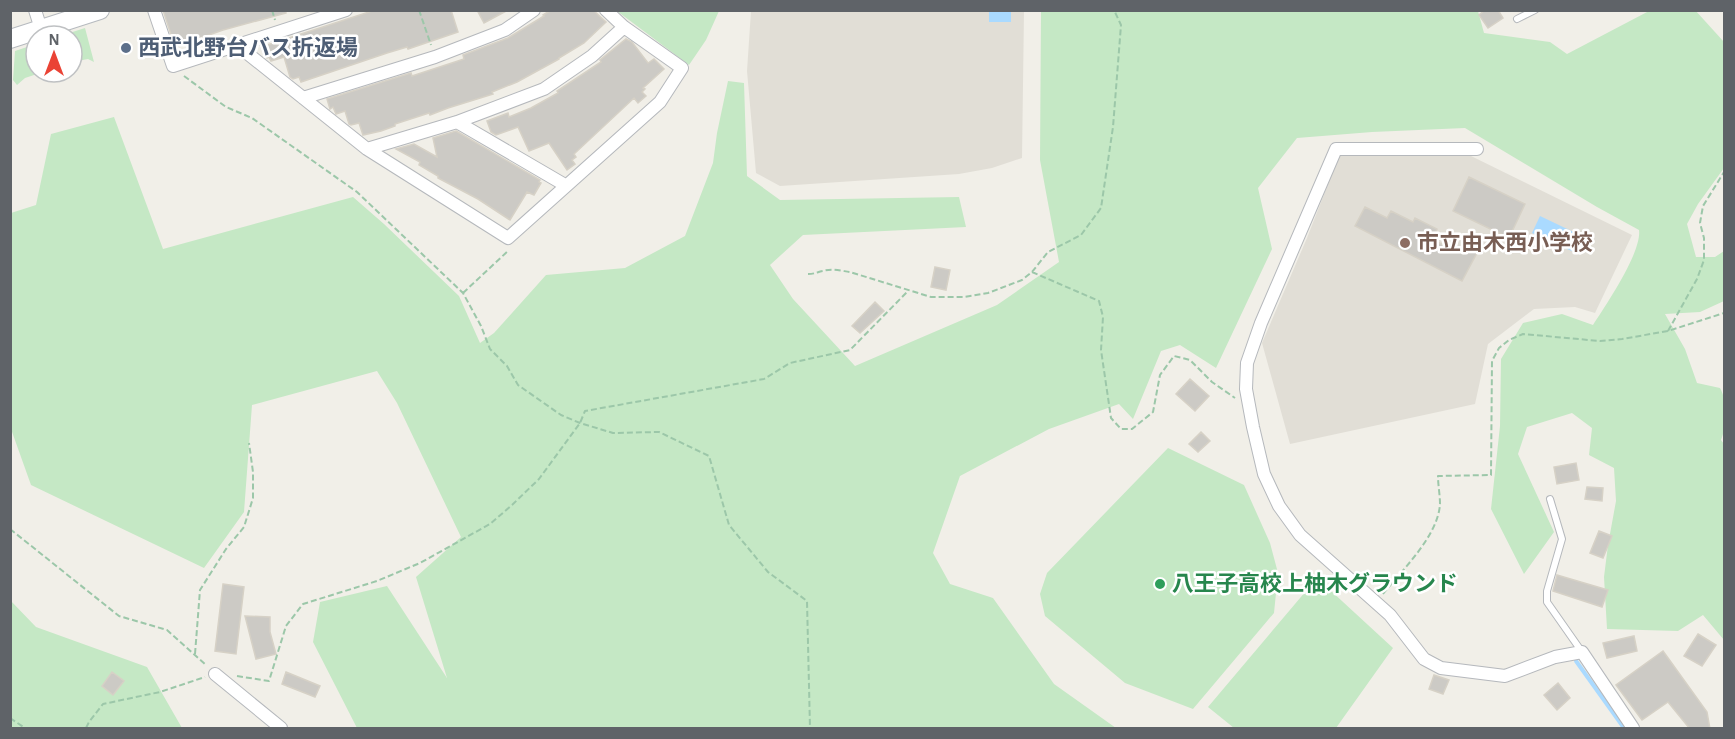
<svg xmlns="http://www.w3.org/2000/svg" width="1735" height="739" font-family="'Alegreya Sans','Noto Sans JP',sans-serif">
  <rect width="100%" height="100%" fill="#f1efe8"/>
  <!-- education -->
  <path fill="#e1ded6" d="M751 11H1024L1022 158 992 168 959 174 780 186 756 173 747 71Z
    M1469 155 1632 235 1595 313 1575 307 1534 309 1488 344 1475 404 1290 444 1262 343 1307 238 1339 156Z"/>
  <!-- green -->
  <path fill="#c5e8c5" d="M1695 10 1724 42V168L1698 204 1687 224 1696 257H1715L1724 251V301L1700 312 1665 314 1685 349 1697 383 1720 388C1728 402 1727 426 1721 440L1724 444V640L1703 615 1678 631 1607 629 1604 577 1608 545 1616 501 1614 468 1589 455 1592 428 1572 413 1527 427 1518 454 1554 532 1524 574 1491 509 1500 426 1501 359 1523 323 1562 314 1593 325C1606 305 1642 252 1639 230L1597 207 1465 128 1372 132 1297 138 1258 188 1272 249 1216 368 1180 345 1161 351 1133 419 1119 404 1049 429 960 476 933 553 950 584 993 598 1054 684 1116 728H357L313 642 320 602 387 586 447 678 416 577 461 537 397 403 377 371 252 405 244 512 204 568 31 485 11 429V213L36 205 51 134 114 117 163 249 353 197 384 224 459 296 480 343 494 333 546 275 625 268 685 236 713 163 717 133 728 81 744 83 747 176 780 200 959 197 966 227 803 235 770 265 793 299 855 366 997 305 1059 262 1040 160 1041 11H1478L1484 33 1550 42 1567 54 1649 11Z
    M617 11H719L706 40 689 65Z
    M85 28 94 62 88 59 72 62V36H60Z
    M36 44V72H43L25 78 17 85 13 80 15 51Z
    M1168 448 1244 485 1270 543 1278 573 1274 613 1193 709 1125 683 1045 616 1040 594 1047 573Z
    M1317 578 1393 648 1336 728H1234L1208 707Z
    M10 600 36 627 147 667 182 728H11Z"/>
  <!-- water -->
  <path fill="#aadaff" d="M989 11H1011V22H989Z
    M1540 216 1584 237 1576 253 1532 233Z"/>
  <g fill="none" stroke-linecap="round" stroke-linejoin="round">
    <!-- stream -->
    <path stroke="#aadaff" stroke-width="4" d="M1576 661 1624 728"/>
  </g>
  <!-- building -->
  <path fill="#cccac5" stroke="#d6d1c6" stroke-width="1.5" d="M163 10H285L286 13 223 30 175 47Z
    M375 10H451L458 32 408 49 407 47 387 53 301 82 299 77 293 79 290 77 284 57 271 61 269 57 267 58 264 56 261 47Z
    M477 10H508L484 23Z
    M551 10H593L606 22 584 43 559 58V59L517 82 492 92 493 94 448 108 430 115 429 113 395 124V126L381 131 363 135 359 123 351 125 349 124 345 111 336 114 333 107 330 109 327 99 411 73 412 76 464 59 463 55 508 38 544 16 543 15Z
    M1485 10H1498L1503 18 1488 28 1479 15Z
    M626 39 632 42 648 63 654 59 664 69 643 88 645 89 642 92 646 96 638 103 634 98 574 154 576 157 572 160 575 164 567 170 549 143 529 151 518 127 496 135 491 132 487 121 508 113 509 117 531 108 558 93 557 91 601 62 600 60Z
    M456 131 540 180 539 182 541 183 534 195 527 192 510 220 478 199 438 178V176L419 165 420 162 396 149 414 144 437 157 433 138Z
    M1469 177 1525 204 1509 238 1453 211Z
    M1365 207 1387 218 1391 211 1413 222 1415 218 1437 229 1433 240 1463 254 1467 247 1478 251 1462 281 1355 226Z
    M935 267 950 270 946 290 931 287Z
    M875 302 884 311 860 333 852 326Z
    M1190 379 1209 396 1195 411 1176 394Z
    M1201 432 1210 441 1198 452 1189 444Z
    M1576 463 1579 480 1557 484 1554 467Z
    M1587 487 1603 488 1602 501 1585 499Z
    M1599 531 1612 536 1603 558 1590 553Z
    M1557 575 1608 590 1602 607 1553 591Z
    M223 584 244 587 236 654 215 651Z
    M245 616 270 617V632L276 654 256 659Z
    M1698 634 1716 645 1702 666 1684 656Z
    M1634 636 1637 651 1607 658 1603 643Z
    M1663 651 1707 712 1710 729H1690L1668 702 1642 720 1616 685Z
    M112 672 124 681 113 695 102 686Z
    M286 672 320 686 315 697 282 684Z
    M1434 675 1449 680 1443 694 1429 689Z
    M1558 683 1570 698 1557 710 1544 695Z"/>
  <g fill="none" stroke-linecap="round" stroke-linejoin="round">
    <defs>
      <path id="lane" d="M1517 19 1535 10
        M1550 499 1562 539 1547 591V602L1582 652"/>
      <path id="street" d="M35 10 41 29
        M154 10 173 66 346 10
        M237 45 367 149 508 238 660 102 682 68 624 27 606 10
        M303 98 435 57 505 30 534 10
        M457 122 565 185
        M367 149 457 122 544 89 592 56 624 27
        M1477 149H1336L1261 323 1247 363 1246 389 1253 427 1264 474 1279 506 1300 535 1390 615 1424 659 1441 668 1505 676 1555 657 1582 652 1633 728
        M215 674 281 728"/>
      <path id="secondary" d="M10 39 100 10"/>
    </defs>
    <!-- lane casing -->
    <use href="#lane" stroke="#b5b8bc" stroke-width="8"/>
    <!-- street casing -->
    <use href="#street" stroke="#b5b8bc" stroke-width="14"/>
    <!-- secondary casing -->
    <use href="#secondary" stroke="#b6babf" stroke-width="20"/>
    <!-- path -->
    <path stroke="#9cc7a9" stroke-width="2" stroke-dasharray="6 3" stroke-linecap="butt" d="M272 10 275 20
      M419 10 431 45
      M184 76 226 107 252 118 357 192 463 293 481 326 490 349 507 366 518 385 561 415 580 423 613 433 659 432 709 456 729 525 768 572 807 601 810 728
      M1032 272 1099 301 1103 317 1101 350 1111 418 1121 429H1132L1153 412 1160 375 1174 356 1190 360 1212 382 1235 398
      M808 274C815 274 817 272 823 271 832 268 842 271 850 272L931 297H964L988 293 1022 280 1032 272 1048 252 1081 235 1101 208 1113 127 1121 25 1114 10
      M463 293 509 250
      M1668 331 1697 279 1704 260V238L1700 223 1703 206 1724 172
      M10 529 119 616 167 630 206 665
      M1383 594C1403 569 1438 536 1440 504 1440 495 1438 485 1438 476L1491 475 1492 361 1499 348 1509 340 1523 334 1600 341 1622 339 1668 331 1724 313
      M195 654 200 590 226 549 244 527 253 498V472L249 443
      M237 676 269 681 286 626 303 604 377 581 420 563 490 524 512 505 539 479 580 423 585 411 764 379 790 363 850 350 908 291
      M10 718 25 728
      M86 728 89 722 103 704 160 692 205 677"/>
    <!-- lane -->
    <use href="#lane" stroke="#fff" stroke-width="6"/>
    <!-- street -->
    <use href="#street" stroke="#fff" stroke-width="12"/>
    <!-- secondary -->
    <use href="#secondary" stroke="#fff" stroke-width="18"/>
  </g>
  <!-- markers -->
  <circle fill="#5c6f8a" stroke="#fff" stroke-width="2" cx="126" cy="48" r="6"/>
  <circle fill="#8d6e63" stroke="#fff" stroke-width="2" cx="1405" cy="243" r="6"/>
  <circle fill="#2e9e5b" stroke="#fff" stroke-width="2" cx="1160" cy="584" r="6"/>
  <g text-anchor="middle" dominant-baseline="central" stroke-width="5" stroke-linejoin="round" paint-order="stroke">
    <!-- service labels -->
    <g font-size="22" font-weight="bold" fill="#4e5e75" stroke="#fff" text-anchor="start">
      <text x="138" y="48">西武北野台バス折返場</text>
    </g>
    <!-- education labels -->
    <g font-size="22" font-weight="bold" fill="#785e54" stroke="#fff" text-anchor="start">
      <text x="1417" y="243">市立由木西小学校</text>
    </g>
    <!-- leisure labels -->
    <g font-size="22" font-weight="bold" fill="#27864d" stroke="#fff" text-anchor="start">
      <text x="1172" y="584">八王子高校上柚木グラウンド</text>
    </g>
  </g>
  <!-- border -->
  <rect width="1735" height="739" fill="none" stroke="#5f6368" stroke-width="24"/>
  <!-- north arrow -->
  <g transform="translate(54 54)"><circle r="28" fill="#ffffff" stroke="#bfc1c3" stroke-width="1.5"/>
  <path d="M0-4.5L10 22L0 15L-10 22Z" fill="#ea4335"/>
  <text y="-9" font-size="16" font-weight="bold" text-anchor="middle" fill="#5f6368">N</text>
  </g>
</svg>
